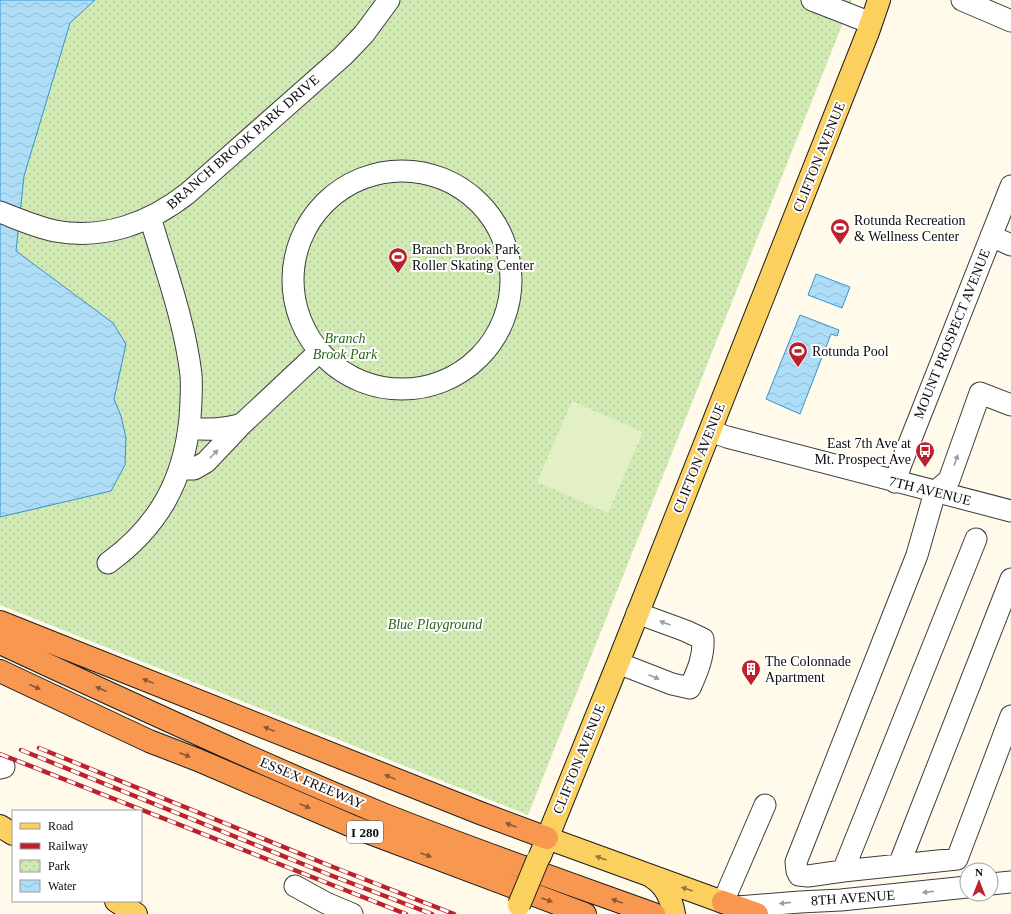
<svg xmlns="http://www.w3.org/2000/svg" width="1011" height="914" font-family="Georgia,serif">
  <defs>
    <pattern id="park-dots" width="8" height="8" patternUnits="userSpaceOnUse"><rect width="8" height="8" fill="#d1e9b3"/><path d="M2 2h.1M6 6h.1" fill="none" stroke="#b2c699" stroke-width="1.8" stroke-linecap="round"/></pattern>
    <pattern id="water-waves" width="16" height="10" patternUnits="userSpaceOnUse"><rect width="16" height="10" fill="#aeddf7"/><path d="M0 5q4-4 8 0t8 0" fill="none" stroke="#94bcd2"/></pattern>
  </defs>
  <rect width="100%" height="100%" fill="#fffae9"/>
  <!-- park -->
  <path fill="url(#park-dots)" d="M0 0H852L528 815 0 605Z"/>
  <!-- pitch -->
  <path fill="#e3f0c5" d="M572 401 643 432 608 513 537 482Z"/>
  <!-- water -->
  <path fill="url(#water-waves)" stroke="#3495cf" d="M0 0H95L70 23 24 176 16 251 113 323 126 344 114 399 121 416 126 438 125 465 111 491 0 517Z
    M816 274 850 287 842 308 808 295Z
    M800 315 839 330 837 336 831 334 800 414 766 399Z"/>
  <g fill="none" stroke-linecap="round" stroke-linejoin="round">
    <defs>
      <path id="minor" d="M812 0 871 23
        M962 0 1011 21
        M293 280a109 109 0 1 1 218 0a109 109 0 1 1-218 0Z
        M0 212C18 219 36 227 55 231 104 240 150 223 188 193L343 56 364 34 389 0
        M991 236 1011 245
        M1011 405 980 393 949 480 935 492 917 555 796 862 797 871 799 875 808 876 843 871 957 859 1011 716
        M189 428C208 430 224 430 242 424
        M710 431 727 437 1011 511
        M180 469H194L206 462 242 424 319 352
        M895 482 901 464 1011 186
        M108 563C159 526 184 480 190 418 191 404 192 389 191 375 185 322 165 268 150 217
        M618 663 672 684 690 688C697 672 704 657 703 639L686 631 637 613
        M0 768 4 767
        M899 865 1011 579
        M843 871 976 539
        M991 884 1011 882
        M295 886 326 903 352 914
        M723 902 765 805
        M738 907 800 902 841 900 967 887"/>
      <path id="major" d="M0 826 13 834
        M547 838 723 902
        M540 856 618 663 868 32 879 0
        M652 877C666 886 671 898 674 914
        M116 901 136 914"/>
      <path id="highway" d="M0 622 480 813 547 838
        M0 643C126 701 252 760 380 813 470 849 562 881 654 914
        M0 671 149 741 198 760 354 827 585 914
        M723 902 757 914"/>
    </defs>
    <!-- minor casing -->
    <use href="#minor" stroke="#3e3e3e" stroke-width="23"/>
    <!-- major casing -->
    <use href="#major" stroke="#1c1c1c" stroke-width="24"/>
    <!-- highway casing -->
    <use href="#highway" stroke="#1c1c1c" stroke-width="24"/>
    <!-- minor -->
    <use href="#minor" stroke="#fff" stroke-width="21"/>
    <!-- major -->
    <use href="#major" stroke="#fbd05e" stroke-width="22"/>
    <!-- highway -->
    <use href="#highway" stroke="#f79750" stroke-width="22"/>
    <defs>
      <path id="rail" d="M39 748 333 867 454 914
        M21 750 330 875 432 914
        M0 754 406 914"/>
    </defs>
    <!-- rail casing -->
    <use href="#rail" stroke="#bc222e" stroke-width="4.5"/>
    <!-- rail -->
    <use href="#rail" stroke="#fff" stroke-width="3" stroke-dasharray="9" stroke-linecap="butt"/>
    <defs>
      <path id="major-bridge" d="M519 905 538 859"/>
    </defs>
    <!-- major-bridge casing -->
    <use href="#major-bridge" stroke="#1c1c1c" stroke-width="24" stroke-linecap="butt"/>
    <!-- major-bridge -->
    <use href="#major-bridge" stroke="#fbd05e" stroke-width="22"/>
  </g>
  <!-- one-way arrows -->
  <defs><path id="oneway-solid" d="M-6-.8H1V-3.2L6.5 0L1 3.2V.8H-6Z"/></defs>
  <g fill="#9d9d9d">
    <use href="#oneway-solid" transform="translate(214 454) rotate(-46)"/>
    <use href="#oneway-solid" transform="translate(956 460) rotate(-70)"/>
    <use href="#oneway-solid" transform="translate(665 623) rotate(-160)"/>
    <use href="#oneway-solid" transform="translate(654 677) rotate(23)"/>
    <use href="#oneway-solid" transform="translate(928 892) rotate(173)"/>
    <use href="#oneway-solid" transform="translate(785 903) rotate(174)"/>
  </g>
  <g fill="#8d5831">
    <use href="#oneway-solid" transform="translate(148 681) rotate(-158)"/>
    <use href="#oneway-solid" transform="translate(35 687) rotate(25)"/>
    <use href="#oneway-solid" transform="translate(101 689) rotate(-156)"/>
    <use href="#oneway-solid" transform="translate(269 729) rotate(-158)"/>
    <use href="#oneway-solid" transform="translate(185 755) rotate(21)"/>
    <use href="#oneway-solid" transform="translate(390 777) rotate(-158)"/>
    <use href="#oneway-solid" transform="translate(305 806) rotate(23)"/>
    <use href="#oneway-solid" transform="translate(511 825) rotate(-160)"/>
    <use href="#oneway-solid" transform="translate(426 855) rotate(20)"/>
    <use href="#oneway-solid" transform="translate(547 900) rotate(20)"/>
    <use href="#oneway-solid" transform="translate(617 901) rotate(-160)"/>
  </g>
  <g fill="#8f7739">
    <use href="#oneway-solid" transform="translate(601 858) rotate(-160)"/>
    <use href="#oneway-solid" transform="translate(687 889) rotate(-161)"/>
  </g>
  <!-- icons -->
  <defs>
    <symbol id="stadium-pin" viewBox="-11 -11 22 30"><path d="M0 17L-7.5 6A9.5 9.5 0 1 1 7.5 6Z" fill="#bc222e" stroke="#fff"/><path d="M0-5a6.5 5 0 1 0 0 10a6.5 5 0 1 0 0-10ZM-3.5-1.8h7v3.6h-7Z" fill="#fff"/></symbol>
    <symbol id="bus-pin" viewBox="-11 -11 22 30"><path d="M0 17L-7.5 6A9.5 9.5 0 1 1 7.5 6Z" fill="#bc222e" stroke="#fff"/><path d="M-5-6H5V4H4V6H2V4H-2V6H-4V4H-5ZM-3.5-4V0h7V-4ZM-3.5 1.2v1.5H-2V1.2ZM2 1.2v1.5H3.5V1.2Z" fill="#fff"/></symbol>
    <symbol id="building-pin" viewBox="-11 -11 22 30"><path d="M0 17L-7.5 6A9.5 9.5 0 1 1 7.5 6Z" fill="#bc222e" stroke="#fff"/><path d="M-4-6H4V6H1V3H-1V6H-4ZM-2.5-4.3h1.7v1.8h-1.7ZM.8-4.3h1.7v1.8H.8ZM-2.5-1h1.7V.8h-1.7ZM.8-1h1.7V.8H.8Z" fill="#fff"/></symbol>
  </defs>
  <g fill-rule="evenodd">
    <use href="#stadium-pin" x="829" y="217" width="22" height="30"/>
    <use href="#stadium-pin" x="387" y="246" width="22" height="30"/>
    <use href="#stadium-pin" x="787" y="340" width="22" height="30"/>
    <use href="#bus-pin" x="914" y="440" width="22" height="30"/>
    <use href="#building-pin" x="740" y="658" width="22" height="30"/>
  </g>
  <g text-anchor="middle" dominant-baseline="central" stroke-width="4" stroke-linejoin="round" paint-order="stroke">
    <!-- shield labels -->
    <rect fill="#fff" stroke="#545454" stroke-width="1" x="347" y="821" width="36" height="22" rx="3"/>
    <g font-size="13" font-weight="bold" fill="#0b0b0b">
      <text x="365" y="832">I 280</text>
    </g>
    <!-- street labels -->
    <g font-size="14" fill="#0b0b0b" stroke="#fff">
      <text transform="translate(243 142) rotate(-41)">BRANCH BROOK PARK DRIVE</text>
      <text transform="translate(819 157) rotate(-68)">CLIFTON AVENUE</text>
      <text transform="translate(952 334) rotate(-68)">MOUNT PROSPECT AVENUE</text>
      <text transform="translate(699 458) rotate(-68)">CLIFTON AVENUE</text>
      <text transform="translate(930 491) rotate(14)">7TH AVENUE</text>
      <text transform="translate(579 759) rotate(-68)">CLIFTON AVENUE</text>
      <text transform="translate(312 783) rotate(23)">ESSEX FREEWAY</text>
      <text transform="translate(853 898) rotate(-4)">8TH AVENUE</text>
    </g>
    <!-- poi labels -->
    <g font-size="14" fill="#0b0b0b" stroke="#fff" text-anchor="start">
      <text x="854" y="220">Rotunda Recreation<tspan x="854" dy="16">&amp; Wellness Center</tspan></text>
      <text x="412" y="249">Branch Brook Park<tspan x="412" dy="16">Roller Skating Center</tspan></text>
      <text x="812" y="351">Rotunda Pool</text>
      <text x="911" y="443" text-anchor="end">East 7th Ave at<tspan x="911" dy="16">Mt. Prospect Ave</tspan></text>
      <text x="765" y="661">The Colonnade<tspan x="765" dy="16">Apartment</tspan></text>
    </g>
    <!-- park labels -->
    <g font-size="14" font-style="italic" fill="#2c631b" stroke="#fff">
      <text x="345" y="338">Branch<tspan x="345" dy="16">Brook Park</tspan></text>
      <text x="435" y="624">Blue Playground</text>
    </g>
  </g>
  <!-- legend -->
  <rect x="12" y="810" width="130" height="92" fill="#ffffff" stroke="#9d9d9d"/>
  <rect x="20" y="823" width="20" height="6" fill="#fbd05e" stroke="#9d9d9d"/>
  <text x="48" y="830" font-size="12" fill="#0b0b0b">Road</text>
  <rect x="20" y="843" width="20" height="6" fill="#bc222e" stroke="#9d9d9d"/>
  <text x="48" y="850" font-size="12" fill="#0b0b0b">Railway</text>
  <rect x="20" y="860" width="20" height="12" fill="url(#park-dots)" stroke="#9d9d9d"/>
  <text x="48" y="870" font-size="12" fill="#0b0b0b">Park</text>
  <rect x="20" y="880" width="20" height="12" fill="url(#water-waves)" stroke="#9d9d9d"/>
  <text x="48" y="890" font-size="12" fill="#0b0b0b">Water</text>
  <!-- north arrow -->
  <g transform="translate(979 882)"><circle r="19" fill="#ffffff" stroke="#9d9d9d"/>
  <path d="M0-3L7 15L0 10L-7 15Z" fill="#bc222e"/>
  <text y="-6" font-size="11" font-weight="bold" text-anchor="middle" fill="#0b0b0b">N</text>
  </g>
</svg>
